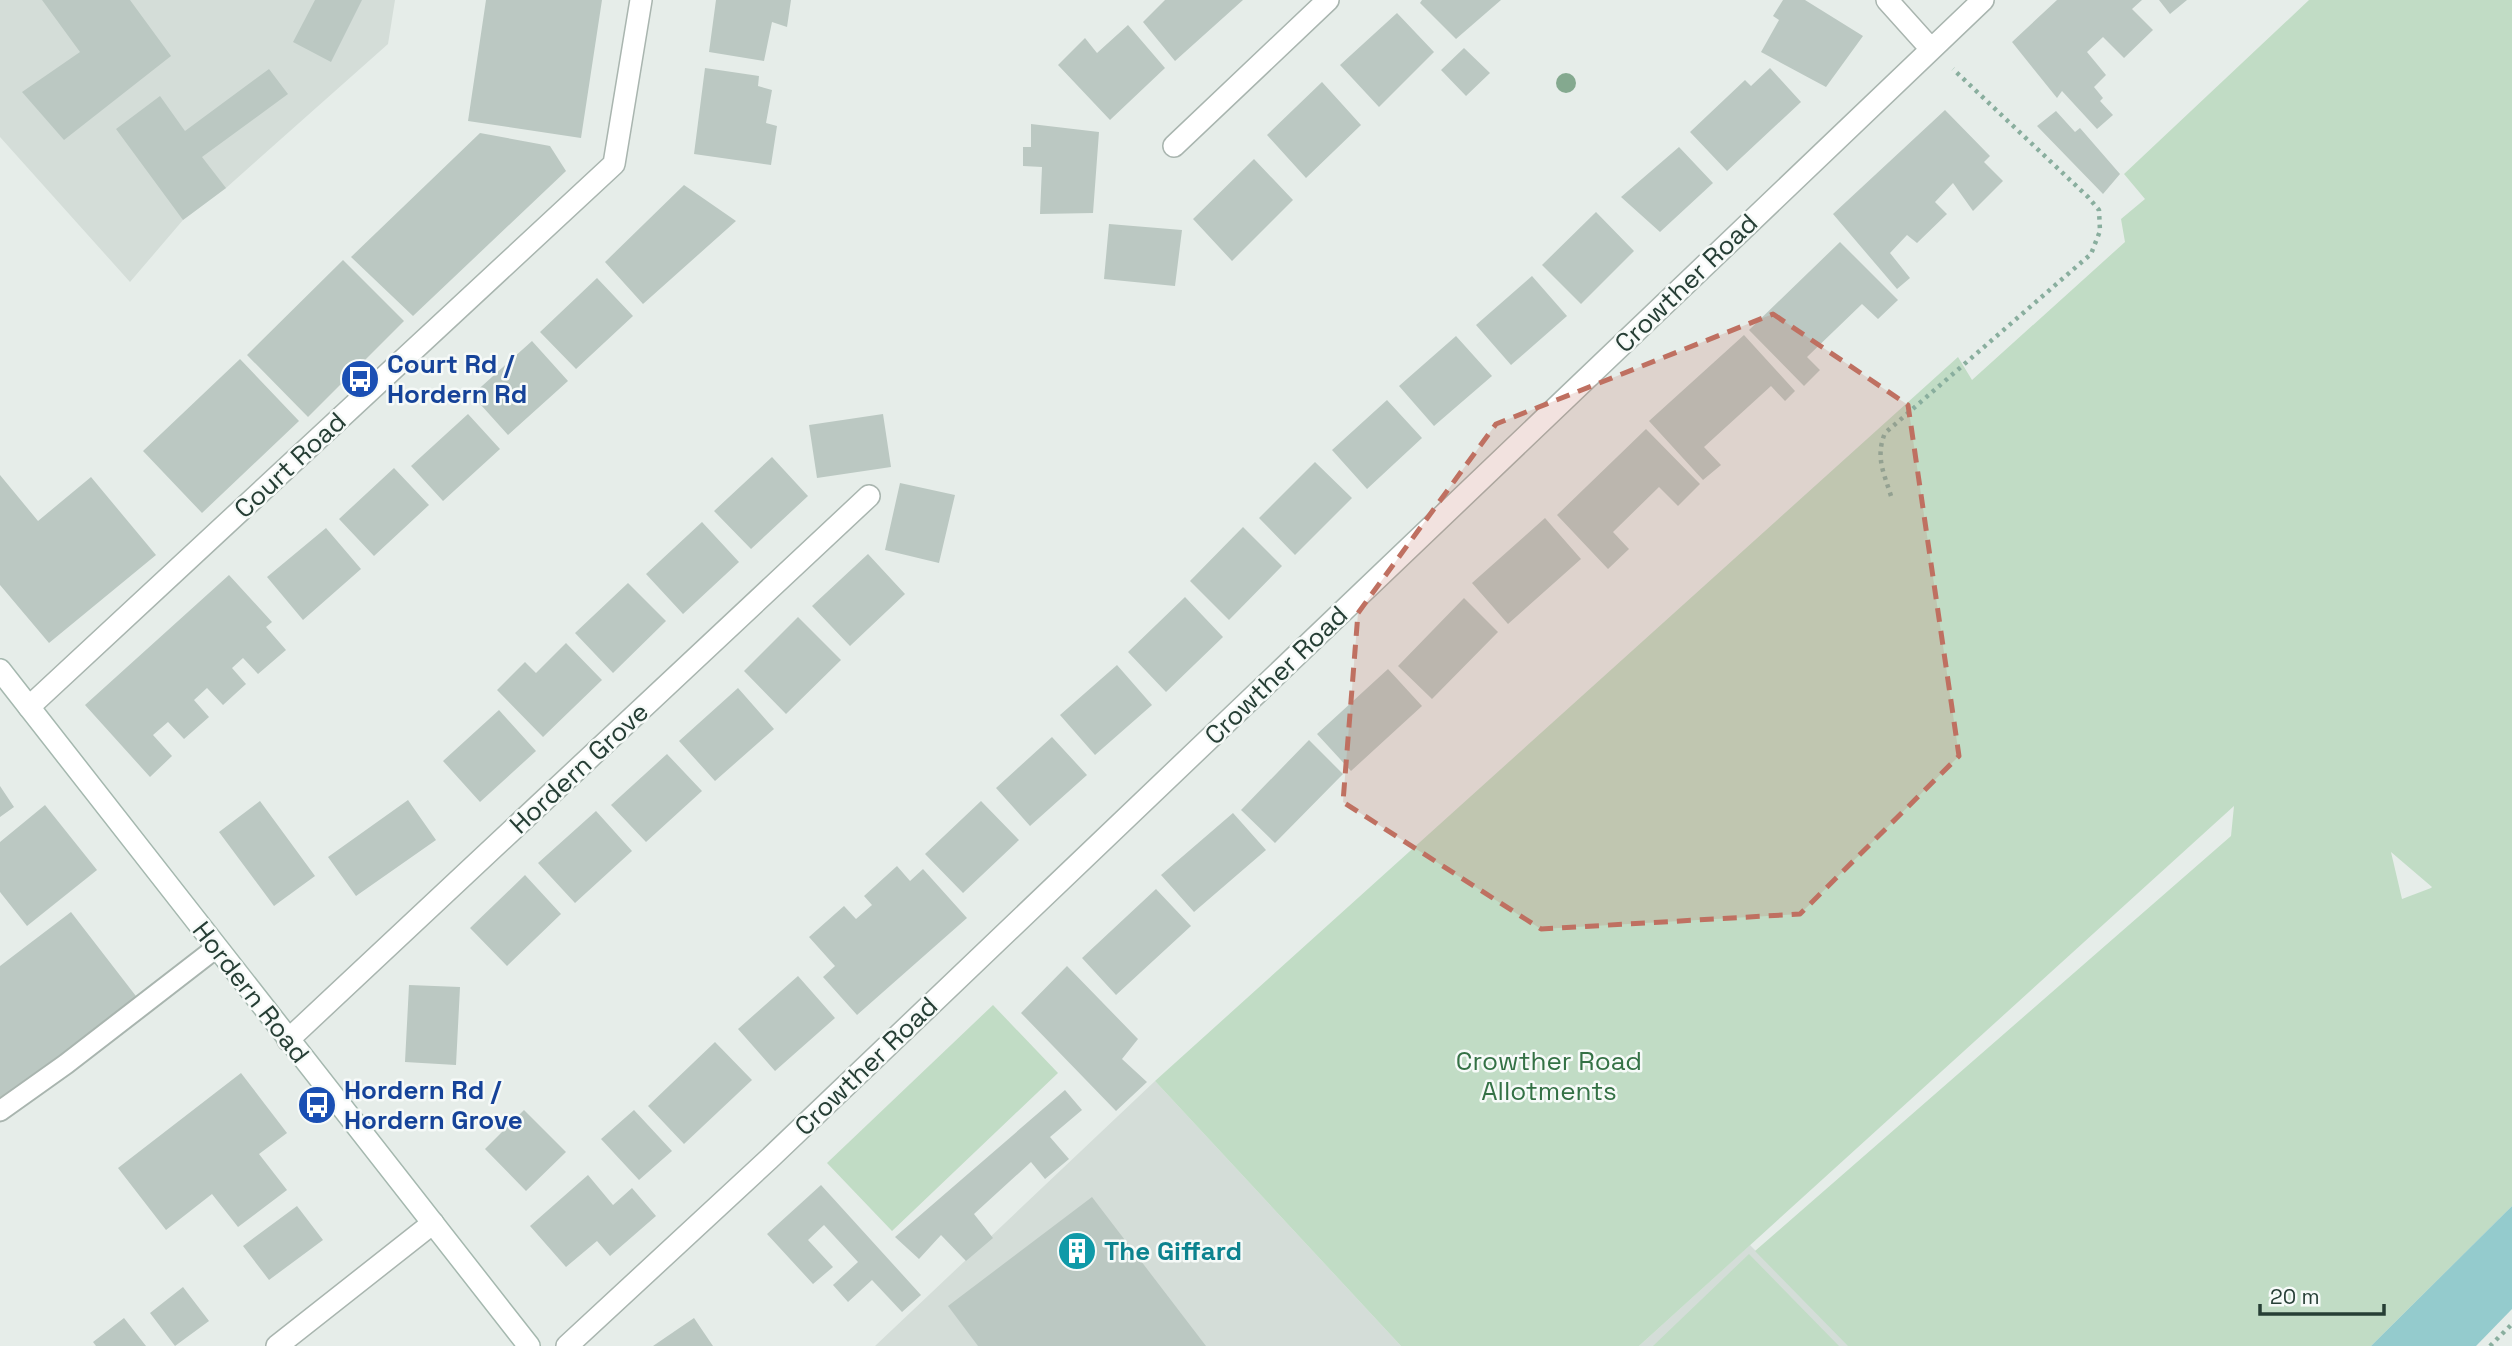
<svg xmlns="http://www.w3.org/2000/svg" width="2512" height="1346" font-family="'Space Grotesk',sans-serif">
  <rect width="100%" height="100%" fill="#e6ede9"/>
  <!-- built -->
  <path fill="#d4ddd8" d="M0 0H395L388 44 226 188 183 220 130 282 0 137Z
    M1155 1081 1401 1346H875Z
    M1750 1245 1849 1346H1639Z"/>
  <!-- green -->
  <path fill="#c1dcc5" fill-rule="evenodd" d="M2309 0H2512V1206L2371 1346H1848L1755 1251 2231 836 2234 806 1639 1346H1401L1155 1081 1958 357 1972 380 2125 242 2121 219 2145 199 2124 174ZM2391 852 2432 887 2431 888 2402 899Z
    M993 1005 1058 1073 892 1231 827 1163Z
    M1749 1254 1839 1346H1653Z"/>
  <!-- water -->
  <path fill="#94cbcd" d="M2512 1206V1309L2476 1346H2371Z"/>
  <!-- building -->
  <path fill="#bbc8c2" d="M42 0H130L171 56 64 140 22 92 80 52Z
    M315 0H362L331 62 293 42Z
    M486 0H602L581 138 468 121Z
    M716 0H791L787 27 772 22 764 61 709 52Z
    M1165 0H1243L1175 61 1143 22Z
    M1422 0H1501L1456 39 1420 3Z
    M1783 0H1805L1863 36 1826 87 1761 52 1779 20 1773 16Z
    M2057 0H2142L2132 9 2153 30 2124 58 2103 37 2087 52 2106 75 2094 87 2103 98 2100 101 2113 115 2097 129 2062 91 2057 98 2012 42Z
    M2159 0H2187L2170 14Z
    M1397 13 1434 52 1379 107 1340 65Z
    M1128 25 1165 68 1110 120 1058 65 1085 38 1097 53Z
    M1464 48 1490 73 1466 96 1441 70Z
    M705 68 759 76 758 86 772 90 766 123 777 126 771 165 694 154Z
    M1770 68 1801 102 1727 171 1690 132 1745 80 1751 86Z
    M269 69 288 94 202 157 226 188 183 220 116 129 160 96 185 131Z
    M1322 82 1361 125 1306 178 1267 135Z
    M1945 110 1990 156 1984 162 2003 181 1973 211 1953 183 1935 202 1947 214 1917 243 1907 235 1890 253 1910 278 1897 289 1833 214Z
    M2056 111 2075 132 2080 128 2120 174 2103 194 2037 126Z
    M1031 124 1099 132 1093 213 1040 214 1042 167 1023 166V147H1031Z
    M480 133 550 146 566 171 413 316 351 257Z
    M1679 147 1713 183 1660 232 1621 197Z
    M1254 159 1293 200 1232 261 1193 219Z
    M684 185 736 221 643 304 605 262Z
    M1596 212 1634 251 1581 304 1542 265Z
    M1109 224 1182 230 1175 286 1104 279Z
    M1840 242 1898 300 1878 319 1862 304 1807 357 1820 370 1804 386 1749 330Z
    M343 260 404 321 308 417 247 355Z
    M1532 276 1567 316 1511 365 1476 325Z
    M597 278 633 316 576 369 540 332Z
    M1744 335 1795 391 1785 401 1771 386 1704 447 1721 465 1703 480 1649 421Z
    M1456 336 1492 376 1434 426 1399 386Z
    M532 341 568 381 508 435 472 395Z
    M240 359 299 421 202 513 143 451Z
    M1387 400 1422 438 1367 489 1332 450Z
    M468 414 500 449 443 501 411 466Z
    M883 414 891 467 817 478 809 425Z
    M1646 429 1700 484 1678 506 1659 487 1613 532 1629 549 1608 569 1557 515Z
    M772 457 808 496 751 549 714 511Z
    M1315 462 1352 498 1295 555 1259 518Z
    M394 468 429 505 374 556 339 519Z
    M0 475 38 521 91 477 156 555 49 643 0 585Z
    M900 483 955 495 939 563 885 550Z
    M1545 518 1581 559 1508 624 1472 583Z
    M702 522 739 562 683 614 646 574Z
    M1243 527 1282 566 1229 620 1190 581Z
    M326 528 361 569 303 620 267 577Z
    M868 554 905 594 850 646 812 606Z
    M229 575 272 622 266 627 286 650 258 674 243 658 232 668 246 684 223 705 207 688 194 700 209 717 184 739 168 722 153 735 172 756 150 777 85 705Z
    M628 583 666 621 613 673 575 633Z
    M1185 597 1223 637 1166 692 1128 652Z
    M1464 598 1498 632 1432 699 1398 666Z
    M798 617 841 660 786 714 744 671Z
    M566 643 602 680 543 737 497 690 525 662 536 673Z
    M1117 665 1152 705 1095 755 1060 715Z
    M1388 669 1422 706 1351 771 1317 734Z
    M738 688 774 729 715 781 679 741Z
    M499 710 536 751 480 802 443 761Z
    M1052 737 1087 775 1030 826 996 788Z
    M1309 740 1343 774 1275 843 1241 810Z
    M667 754 702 791 646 842 611 805Z
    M0 786 14 807 0 817Z
    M408 800 436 840 356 896 328 857Z
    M260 801 315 876 274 906 219 832Z
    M981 801 1019 840 963 893 925 854Z
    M45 805 97 870 27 926 0 892V842Z
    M596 811 632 851 575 903 538 863Z
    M1233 813 1266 850 1194 912 1161 875Z
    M897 866 910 881 923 869 967 918 857 1015 823 977 835 966 809 937 844 906 856 919 872 905 864 896Z
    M525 875 561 914 507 966 470 928Z
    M1156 889 1191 926 1116 995 1082 958Z
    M71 912 139 1000 0 1106V966Z
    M1067 966 1138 1039 1122 1059 1147 1082 1116 1111 1021 1013Z
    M798 976 835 1018 775 1071 738 1029Z
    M409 985 460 987 456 1065 405 1062Z
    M715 1042 752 1080 684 1144 648 1106Z
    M241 1073 287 1133 259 1154 287 1190 238 1227 212 1194 166 1230 118 1168Z
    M1065 1090 1082 1110 1050 1137 1069 1159 1045 1179 1031 1162 974 1214 993 1238 966 1261 941 1235 919 1259 895 1237Z
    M524 1110 566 1152 526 1191 485 1149Z
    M634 1110 672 1151 639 1180 601 1139Z
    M588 1175 613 1205 632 1188 656 1216 610 1256 597 1241 566 1267 530 1226Z
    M821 1185 921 1295 902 1312 872 1280 848 1302 833 1285 858 1262 824 1225 808 1240 833 1267 813 1284 767 1234Z
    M1092 1197 1206 1346H978L948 1306Z
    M297 1206 323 1240 269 1280 243 1246Z
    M183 1287 209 1321 175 1346 150 1313Z
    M124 1318 146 1346H96L93 1342Z
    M694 1318 713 1346H653Z"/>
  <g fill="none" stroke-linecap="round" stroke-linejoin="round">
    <defs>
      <path id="lane" d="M0 1111 66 1064 216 948"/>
      <path id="street" d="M1887 0 1931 49
        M1174 146 1328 0
        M29 707 614 164 641 0
        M288 1040 869 496
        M277 1346 433 1223
        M567 1346 769 1159 1983 0"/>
      <path id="secondary" d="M0 670 529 1346"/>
    </defs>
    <!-- lane casing -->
    <use href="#lane" stroke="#a9b5af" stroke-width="23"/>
    <!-- street casing -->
    <use href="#street" stroke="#a9b5af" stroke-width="24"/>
    <!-- secondary casing -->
    <use href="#secondary" stroke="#a5b8af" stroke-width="24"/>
    <!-- path -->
    <path stroke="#89ae9e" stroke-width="4.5" stroke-dasharray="3.5 5" stroke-linecap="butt" d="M1891 496C1884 473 1875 457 1885 433L2091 254 2100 231 2099 210 2088 197 1953 69
      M2490 1346 2512 1324"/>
    <!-- lane -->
    <use href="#lane" stroke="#fff" stroke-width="19"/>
    <!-- street -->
    <use href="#street" stroke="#fff" stroke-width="21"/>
    <!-- secondary -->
    <use href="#secondary" stroke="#fff" stroke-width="21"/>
  </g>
  <!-- trees -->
  <circle fill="#84a98f" cx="1566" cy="83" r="10"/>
  <!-- marked area -->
  <path fill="#bf7061" fill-opacity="0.2" stroke="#bf7061" stroke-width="5" stroke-dasharray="14 9" stroke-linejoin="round" d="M1773 314 1908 405 1959 756 1800 914 1541 929 1343 802 1358 613 1496 424Z"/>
  <!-- icons -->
  <defs>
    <symbol id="bus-disc" viewBox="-11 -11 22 22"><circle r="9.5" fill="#1a4fb4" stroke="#f6faf8"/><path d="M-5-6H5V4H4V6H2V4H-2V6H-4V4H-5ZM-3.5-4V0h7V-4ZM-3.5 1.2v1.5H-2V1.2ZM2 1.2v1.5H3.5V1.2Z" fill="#fff"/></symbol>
    <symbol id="building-disc" viewBox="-11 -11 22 22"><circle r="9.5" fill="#0f9aa8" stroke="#f6faf8"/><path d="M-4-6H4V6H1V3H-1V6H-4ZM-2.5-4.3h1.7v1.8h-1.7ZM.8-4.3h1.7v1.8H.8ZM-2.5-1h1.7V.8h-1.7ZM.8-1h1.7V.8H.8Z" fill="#fff"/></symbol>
  </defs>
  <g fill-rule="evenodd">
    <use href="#bus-disc" x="338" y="357" width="44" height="44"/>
    <use href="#bus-disc" x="295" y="1083" width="44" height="44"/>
    <use href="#building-disc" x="1055" y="1229" width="44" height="44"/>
  </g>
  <g text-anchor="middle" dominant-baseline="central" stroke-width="5" stroke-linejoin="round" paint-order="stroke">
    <!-- street labels -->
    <g font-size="26" fill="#263e35" stroke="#f6faf8">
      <text transform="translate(1686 283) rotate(-44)">Crowther Road</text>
      <text transform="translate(290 465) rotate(-43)">Court Road</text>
      <text transform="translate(1276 675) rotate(-44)">Crowther Road</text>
      <text transform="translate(579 768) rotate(-43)">Hordern Grove</text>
      <text transform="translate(251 992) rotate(52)">Hordern Road</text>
      <text transform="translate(866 1066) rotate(-44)">Crowther Road</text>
    </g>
    <!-- transit labels -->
    <g font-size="26" font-weight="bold" fill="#164399" stroke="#f6faf8" text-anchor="start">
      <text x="387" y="364">Court Rd /<tspan x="387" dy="30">Hordern Rd</tspan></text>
      <text x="344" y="1090">Hordern Rd /<tspan x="344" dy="30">Hordern Grove</tspan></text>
    </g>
    <!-- park labels -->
    <g font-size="26" fill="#347145" stroke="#f6faf8">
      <text x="1549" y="1061">Crowther Road<tspan x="1549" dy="30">Allotments</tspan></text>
    </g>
    <!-- culture labels -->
    <g font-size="26" font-weight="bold" fill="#0d838f" stroke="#f6faf8" text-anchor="start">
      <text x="1104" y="1251">The Giffard</text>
    </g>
  </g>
  <!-- scale -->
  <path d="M2260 1304v10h124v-10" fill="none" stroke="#263e35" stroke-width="3.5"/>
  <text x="2270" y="1304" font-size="21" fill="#263e35" stroke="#f6faf8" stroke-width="5" paint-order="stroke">20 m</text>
</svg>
